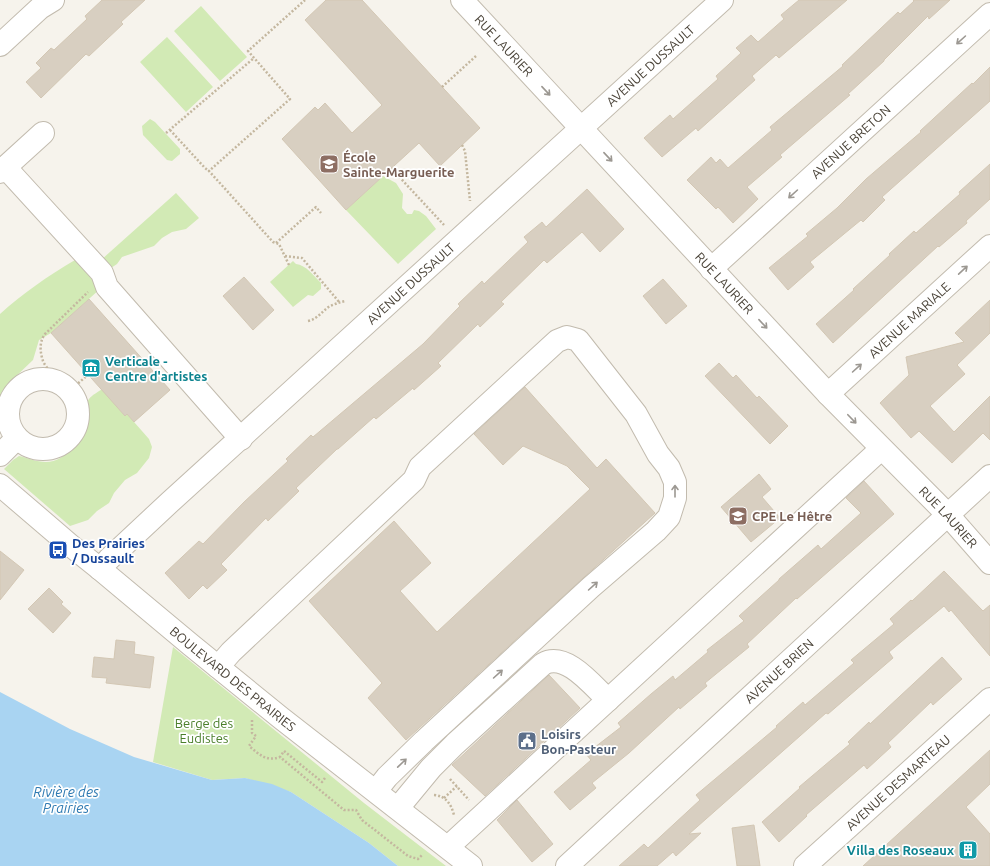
<svg xmlns="http://www.w3.org/2000/svg" width="990" height="866" font-family="Ubuntu,sans-serif">
  <rect width="100%" height="100%" fill="#f6f3ec"/>
  <!-- green -->
  <path fill="#d2eab5" d="M201 6 247 57 220 81 174 31Z
    M167 37 213 87 186 112 140 62Z
    M150 119 155 122 180 149V154L172 161 167 160 143 135 142 126Z
    M383 176 396 183 403 194 402 208 407 214H412L414 210 419 211 426 216 436 229 398 264 346 210Z
    M176 193 199 218 186 229 172 232 162 238 154 246 122 257 117 264 111 268 101 260Z
    M75 260 88 274 100 289 51 333 39 340 33 360 9 383 2 392 0 399V314C23 293 48 276 75 260Z
    M293 261 296 264C306 265 314 276 321 283V289L313 296 308 295 293 307 270 282Z
    M102 389 125 416 127 414 149 439 152 447 149 458 137 473 125 480 114 493 109 503 97 511 88 520 70 526 4 469 13 460 19 456C28 458 36 462 46 462 66 462 84 438 86 419 86 412 84 405 89 399 92 395 98 392 102 389Z
    M173 647 364 803 446 866H398L369 843 291 792 245 778 212 780 153 762Z"/>
  <!-- water -->
  <path fill="#a9d4f2" d="M0 692 70 729 134 757 212 780 245 778 272 784 291 792 369 843 398 866H0Z"/>
  <!-- building -->
  <path fill="#d8cfc1" stroke="#d3c7b4" d="M102 0H145L121 22 123 24 89 56 86 54 41 98 26 82 41 68 36 63 51 48 54 50 87 19 85 16Z
    M326 0H362L480 128 440 166 419 143 346 210 282 139 315 107 318 110 325 103 352 133 382 105 305 20Z
    M799 0H847L779 58 776 55 752 76 755 80 698 131 696 128 662 157 644 138 670 115 673 119 718 79 716 76 741 53 736 48 751 35 758 42 784 19 781 15Z
    M913 0H950L929 19 928 16 884 60V61L848 94 850 95 780 155 782 157 747 187 758 199 733 223 718 207 716 209 687 180 711 157 716 163 720 159 728 168 772 130 770 127 843 66 842 65 898 12 900 14 914 1Z
    M990 67V101L882 197 885 200 863 222 861 220 810 262 814 267 788 290 769 268 808 236 806 234 837 208 866 179 921 132 920 131 972 83 973 84Z
    M990 164V199L966 221 967 223 939 247 938 246 833 343 816 324 854 290 853 289 890 255 889 254 914 231 916 233 960 194 959 192Z
    M587 189 624 229 600 252 582 232 547 263 544 260 501 302 504 304 480 327 478 324 438 363 441 366 414 390 413 388 376 419 374 417 338 449H337L296 488 299 491 268 521 266 518 221 564 227 570 207 589 203 585 189 599 165 573 199 541 203 544 244 502 288 461 286 459 311 435 313 437 423 344 460 306 458 304 482 281 484 284 528 242 524 237 542 222 546 227Z
    M244 277 274 310 253 330 223 296Z
    M663 279 687 306 666 324 643 296Z
    M89 299 170 390 134 422 127 414 125 416 51 333Z
    M990 300V333L957 365 965 374 930 406 954 432 990 396V440L983 433 952 463 919 431 911 438 880 403 909 375 906 357 964 342 955 333Z
    M719 363 733 378 736 375 757 398 759 396 788 426 770 444 705 376Z
    M525 387 597 468 606 459 655 513 583 578 406 740 368 698 382 683 309 601 394 521 431 563 400 591 437 632 590 489 567 466 523 446 503 465 474 434Z
    M759 474 771 489 762 497 780 518 751 542 721 507Z
    M864 481 894 514 797 599 796 598 747 644 749 647 705 683 707 686 680 709 679 707 629 753 592 783 596 788 570 810 554 792 591 760 586 754 621 727 618 723 651 694 673 676 675 680 708 652 707 650 744 621 739 616 779 580V579L818 545 821 549 861 513 846 498Z
    M0 551 24 570 0 600Z
    M944 571 983 611 990 605V656L951 610 949 612 944 606 889 652 893 658 828 714 826 713 689 834 701 833 676 856 673 852 657 866H619L644 844 648 848 700 800 696 795 777 727 776 726 803 702 805 705 854 663 851 660 894 624 890 619 911 600 912 601Z
    M49 588 63 602 61 604 71 613 53 633 28 609Z
    M116 640 135 642 134 654 154 657 150 688 106 683 107 678 92 677 94 657 114 659Z
    M942 657 962 679 933 705 931 702 888 743 891 747 867 769 864 765 806 815 807 816 779 842 762 822 800 788 799 787 850 744 848 742 869 722 870 724Z
    M549 675 580 708 485 796 452 765Z
    M990 750V784L966 807 990 834V866H863Z
    M517 800 553 844 532 862 497 820Z
    M754 825 760 866H737L732 828Z"/>
  <g fill="none" stroke-linecap="round" stroke-linejoin="round">
    <defs>
      <g id="minor">
        <path id="s1" d="M462 0 828 394 948 515 990 563"/>
        <path d="M0 45 40 8 53 0"/>
        <path d="M5 167 102 273 107 287 241 439"/>
        <path d="M0 172 43 133"/>
        <path id="s2" d="M711 269 990 14"/>
        <circle cx="43" cy="414" r="35"/>
        <path id="s3" d="M828 394 990 246"/>
        <path d="M0 455 17 438"/>
        <path id="s4" d="M0 485 70 545 100 569 191 645 281 718 471 866"/>
        <path id="s5" d="M100 569 109 559 170 502 722 0"/>
        <path d="M218 667 231 652 414 480 420 467 557 341 567 337 578 340 636 414 658 454 669 468 675 482V498L669 517 656 531 591 587 424 741 387 777 376 791"/>
        <path d="M398 808 431 768 455 744 543 664C566 651 593 686 608 700"/>
        <path d="M448 847 881 449"/>
        <path id="s6" d="M567 866 990 476"/>
        <path id="s7" d="M805 866 990 699"/>
      </g>
    </defs>
    <!-- minor casing -->
    <use href="#minor" stroke="#c2bbae" stroke-width="24"/>
    <!-- path -->
    <path stroke="#c4b79f" stroke-width="2.5" stroke-dasharray="2 2" stroke-linecap="butt" d="M442 87 476 56
      M170 130 205 168 209 171
      M166 133 254 58
      M462 145 465 151 470 201
      M391 168 444 225
      M276 243 316 207 321 213
      M285 256 302 258 340 303
      M289 265 279 244 273 242 209 171 290 99 248 51 305 0
      M308 321C318 319 322 311 330 306 335 304 340 302 346 301
      M47 380C47 377 48 373 48 370 47 367 44 364 43 361 40 352 39 342 45 334L88 292
      M69 391 89 374
      M252 720V733L256 736 249 746C259 754 266 762 280 757
      M325 778 322 782 284 751 280 757 344 810H356L362 820 408 856 418 859 423 854
      M450 779 469 800
      M434 795C446 796 451 804 454 815
      M444 798 457 786"/>
    <!-- minor -->
    <use href="#minor" stroke="#fff" stroke-width="22"/>
  </g>
  <!-- one-way arrows -->
  <defs><path id="oneway-shaft" d="M-6 0H5M1.5-3L5.5 0L1.5 3" fill="none" stroke-width="1.6" stroke-linecap="round" stroke-linejoin="round"/></defs>
  <g stroke="#9c9892">
    <use href="#oneway-shaft" transform="translate(961 40) rotate(138)"/>
    <use href="#oneway-shaft" transform="translate(546 91) rotate(47)"/>
    <use href="#oneway-shaft" transform="translate(608 157) rotate(47)"/>
    <use href="#oneway-shaft" transform="translate(793 194) rotate(138)"/>
    <use href="#oneway-shaft" transform="translate(963 270) rotate(-43)"/>
    <use href="#oneway-shaft" transform="translate(763 324) rotate(47)"/>
    <use href="#oneway-shaft" transform="translate(857 368) rotate(-42)"/>
    <use href="#oneway-shaft" transform="translate(852 419) rotate(46)"/>
    <use href="#oneway-shaft" transform="translate(675 491) rotate(-90)"/>
    <use href="#oneway-shaft" transform="translate(593 586) rotate(-42)"/>
    <use href="#oneway-shaft" transform="translate(498 674) rotate(-42)"/>
    <use href="#oneway-shaft" transform="translate(402 763) rotate(-44)"/>
  </g>
  <!-- icons -->
  <defs>
    <symbol id="school-square" viewBox="-11 -11 22 22"><rect x="-9" y="-9" width="18" height="18" rx="4" fill="#8d6e63" stroke="#fff"/><path d="M0-5L7-2L0 1L-7-2ZM-4 1L0 2.5L4 1V4Q0 6-4 4Z" fill="#fff"/></symbol>
    <symbol id="museum-square" viewBox="-11 -11 22 22"><rect x="-9" y="-9" width="18" height="18" rx="4" fill="#0f9aa8" stroke="#fff"/><path d="M0-6L6-3V-2H-6V-3ZM-5-1h2V3h-2ZM-1-1h2V3h-2ZM3-1h2V3H3ZM-6 4H6V6H-6Z" fill="#fff"/></symbol>
    <symbol id="bus-square" viewBox="-11 -11 22 22"><rect x="-9" y="-9" width="18" height="18" rx="4" fill="#1a4fb4" stroke="#fff"/><path d="M-5-6H5V4H4V6H2V4H-2V6H-4V4H-5ZM-3.5-4V0h7V-4ZM-3.5 1.2v1.5H-2V1.2ZM2 1.2v1.5H3.5V1.2Z" fill="#fff"/></symbol>
    <symbol id="civic-square" viewBox="-11 -11 22 22"><rect x="-9" y="-9" width="18" height="18" rx="4" fill="#5c6f8a" stroke="#fff"/><path d="M-.6-6.5H3V-4.5H.6V-3L4-1V1h2V6H-6V1h2V-1L-.6-3ZM-1.2 2.5V6h2.4V2.5Z" fill="#fff"/></symbol>
    <symbol id="building-square" viewBox="-11 -11 22 22"><rect x="-9" y="-9" width="18" height="18" rx="4" fill="#0f9aa8" stroke="#fff"/><path d="M-4-6H4V6H1V3H-1V6H-4ZM-2.5-4.3h1.7v1.8h-1.7ZM.8-4.3h1.7v1.8H.8ZM-2.5-1h1.7V.8h-1.7ZM.8-1h1.7V.8H.8Z" fill="#fff"/></symbol>
  </defs>
  <g fill-rule="evenodd">
    <use href="#school-square" x="318" y="153" width="22" height="22"/>
    <use href="#museum-square" x="80" y="357" width="22" height="22"/>
    <use href="#school-square" x="727" y="505" width="22" height="22"/>
    <use href="#bus-square" x="47" y="539" width="22" height="22"/>
    <use href="#civic-square" x="516" y="730" width="22" height="22"/>
    <use href="#building-square" x="957" y="839" width="22" height="22"/>
  </g>
  <g text-anchor="middle" dominant-baseline="central" stroke-width="3.5" stroke-linejoin="round" paint-order="stroke">
    <!-- street labels -->
    <g font-size="13" fill="#4b4439" stroke="#fff">
      <text stroke="none"><textPath href="#s1" startOffset="62">RUE LAURIER</textPath></text>
      <text stroke="none"><textPath href="#s5" startOffset="746">AVENUE DUSSAULT</textPath></text>
      <text stroke="none"><textPath href="#s2" startOffset="189">AVENUE BRETON</textPath></text>
      <text stroke="none"><textPath href="#s1" startOffset="386">RUE LAURIER</textPath></text>
      <text stroke="none"><textPath href="#s5" startOffset="422">AVENUE DUSSAULT</textPath></text>
      <text stroke="none"><textPath href="#s3" startOffset="110">AVENUE MARIALE</textPath></text>
      <text stroke="none"><textPath href="#s1" startOffset="710">RUE LAURIER</textPath></text>
      <text stroke="none"><textPath href="#s6" startOffset="288">AVENUE BRIEN</textPath></text>
      <text stroke="none"><textPath href="#s4" startOffset="303">BOULEVARD DES PRAIRIES</textPath></text>
      <text stroke="none"><textPath href="#s7" startOffset="125">AVENUE DESMARTEAU</textPath></text>
    </g>
    <!-- education labels -->
    <g font-size="13" font-weight="bold" fill="#785e54" stroke="#fff" text-anchor="start">
      <text x="343" y="157">École<tspan x="343" dy="15">Sainte-Marguerite</tspan></text>
      <text x="752" y="516">CPE Le Hêtre</text>
    </g>
    <!-- culture labels -->
    <g font-size="13" font-weight="bold" fill="#0d838f" stroke="#fff" text-anchor="start">
      <text x="105" y="361">Verticale -<tspan x="105" dy="15">Centre d'artistes</tspan></text>
      <text x="954" y="850" text-anchor="end">Villa des Roseaux</text>
    </g>
    <!-- transit labels -->
    <g font-size="13" font-weight="bold" fill="#164399" stroke="#fff" text-anchor="start">
      <text x="72" y="543">Des Prairies<tspan x="72" dy="15">/ Dussault</tspan></text>
    </g>
    <!-- park labels -->
    <g font-size="13" fill="#4a7f2a" stroke="#fff">
      <text x="204" y="723">Berge des<tspan x="204" dy="15">Eudistes</tspan></text>
    </g>
    <!-- service labels -->
    <g font-size="13" font-weight="bold" fill="#4e5e75" stroke="#fff" text-anchor="start">
      <text x="541" y="734">Loisirs<tspan x="541" dy="15">Bon-Pasteur</tspan></text>
    </g>
    <!-- water labels -->
    <g font-size="14" font-style="italic" fill="#2e7ab2" stroke="#fff">
      <text x="66" y="792">Rivière des<tspan x="66" dy="16">Prairies</tspan></text>
    </g>
  </g>
</svg>
